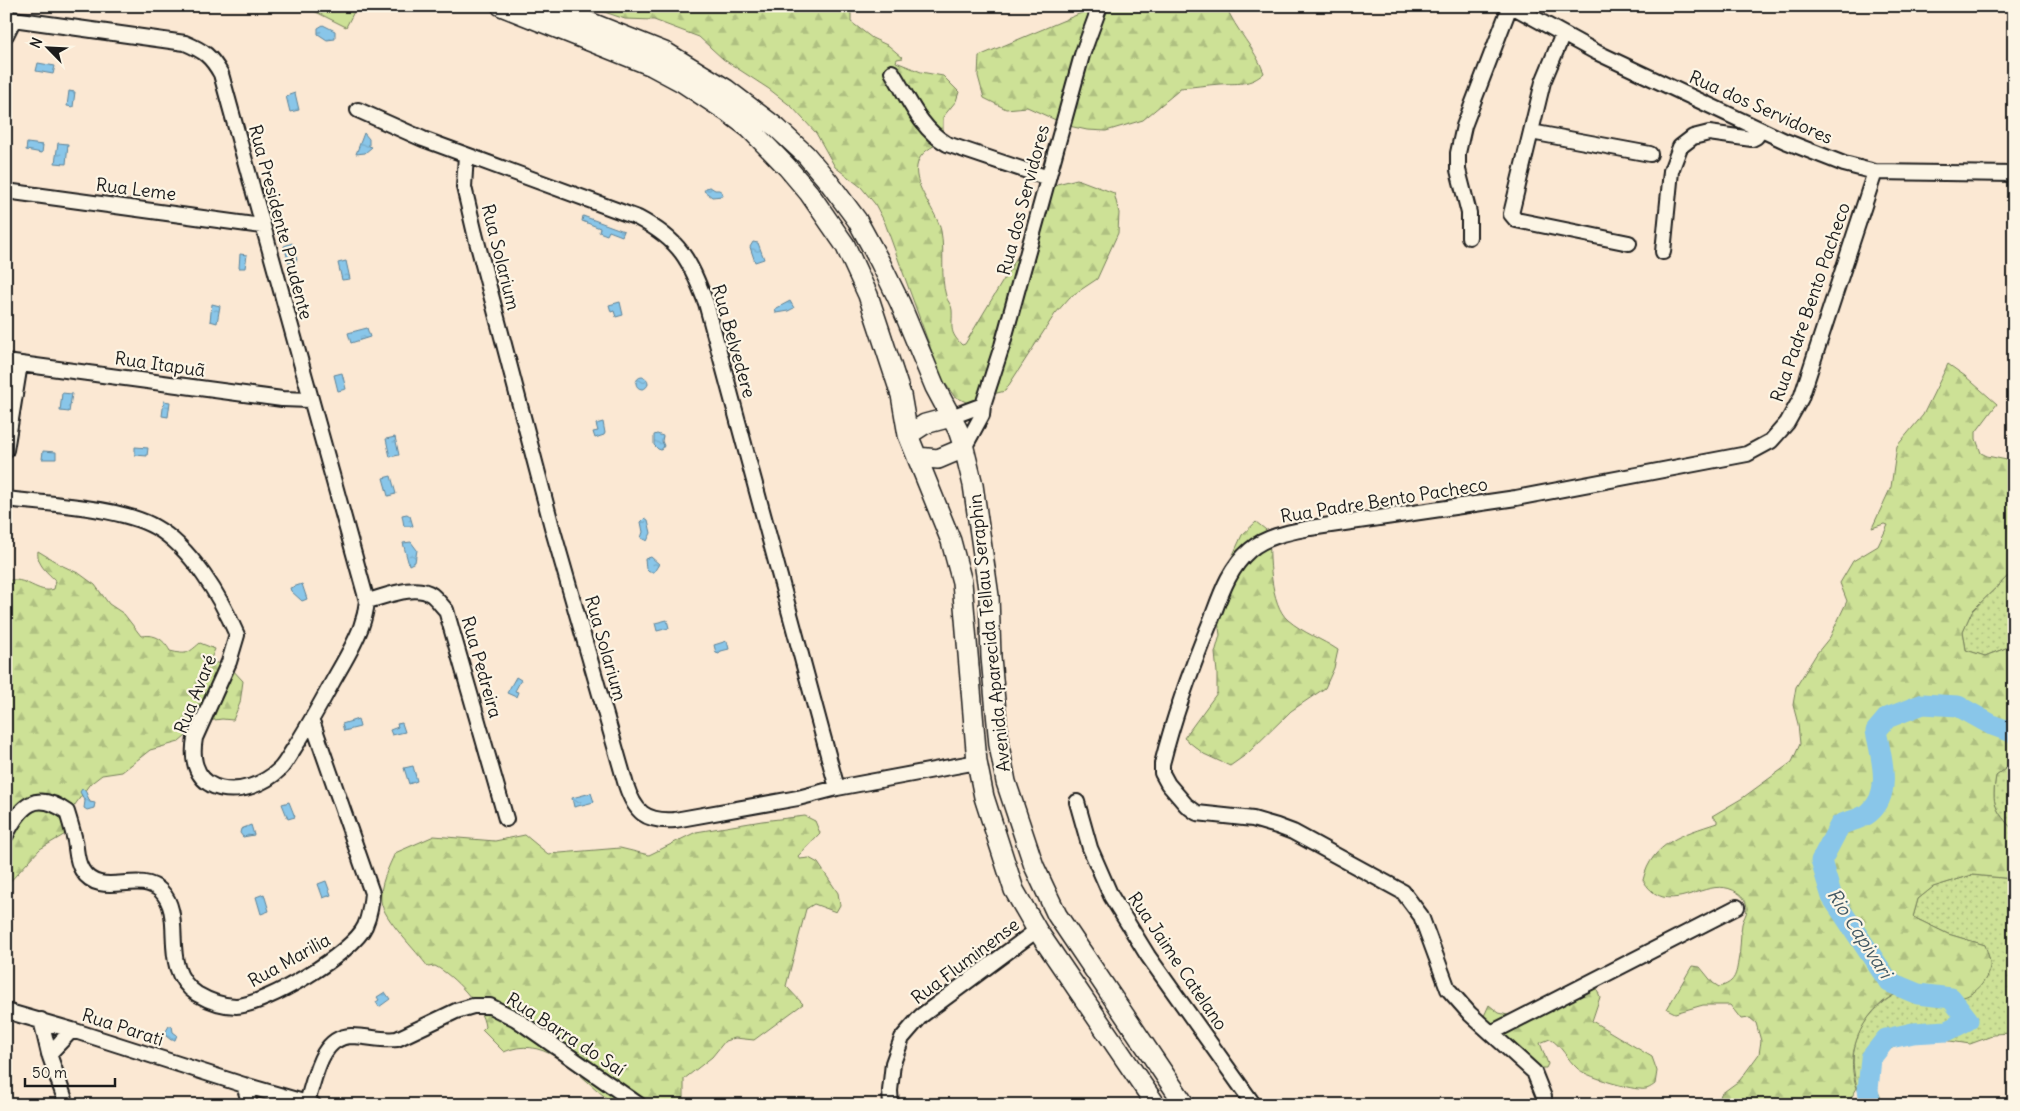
<svg xmlns="http://www.w3.org/2000/svg" width="2020" height="1111" font-family="Delius,sans-serif">
  <defs>
    <pattern id="grass-dots" width="8" height="8" patternUnits="userSpaceOnUse" patternTransform="scale(1.25)"><rect width="8" height="8" fill="#cde196"/><path d="M2 2h.1M6 6h.1" fill="none" stroke="#afc081" stroke-width="1.8" stroke-linecap="round"/></pattern>
    <pattern id="forest-firs" width="22" height="20" patternUnits="userSpaceOnUse" patternTransform="scale(1.25)"><rect width="22" height="20" fill="#cde196"/><path d="M5 1l3.5 6h-7zM16 11l3.5 6h-7z" fill="#afc081"/></pattern>
    <pattern id="water-ripples" width="26" height="14" patternUnits="userSpaceOnUse" patternTransform="scale(1.25)"><rect width="26" height="14" fill="#89c6e9"/><path d="M2 4q2-2 4 0t4 0M15 11q2-2 4 0t4 0" fill="none" stroke="#76aac7"/></pattern>
  </defs>
  <rect width="100%" height="100%" fill="#fbe8d3"/>
  <filter id="ink" filterUnits="userSpaceOnUse"><feTurbulence type="fractalNoise" baseFrequency=".02" numOctaves="2"/><feDisplacementMap in="SourceGraphic" scale="10" xChannelSelector="R" yChannelSelector="G"/><feConvolveMatrix kernelMatrix="1 2 1 2 8 2 1 2 1" color-interpolation-filters="sRGB"/></filter>
  <g filter="url(#ink)">
    <!-- grass -->
    <path fill="url(#grass-dots)" stroke="#747e59" d="M2014 570V645L1985 656 1966 650 1963 631 1972 611Z
      M2010 765H2014V831C1995 810 1991 805 1996 776Z
      M1972 875 2014 879V1033L1993 1034 1992 1036 1970 1044 1930 1038 1910 1041 1892 1048 1875 1064V1085L1884 1105H1864C1846 1066 1849 1030 1884 1002 1891 996 1902 990 1911 989 1923 989 1937 994 1948 998L1985 945 1948 934 1913 917 1918 899 1933 887Z"/>
    <!-- forest -->
    <path fill="url(#forest-firs)" stroke="#747e59" d="M587 6H851V22L872 38 889 46 903 58 897 59 896 62 921 72 943 76 959 92 956 101 943 117V141C932 147 919 152 917 166 913 187 937 211 941 231 945 251 940 277 946 296 947 301 952 305 952 310 953 327 948 331 962 345L965 344 1019 254 1045 199 1057 184 1077 179 1114 193 1119 213 1118 233 1097 279 1070 297 1055 314 1005 391 989 395 988 399 968 403 954 396 941 377 885 223 875 204 861 187 835 167 816 133 792 107 769 89 723 59 699 37 654 20 625 19Z
      M1098 6H1226C1236 31 1255 48 1264 73 1250 86 1237 83 1220 84 1206 85 1193 87 1180 88L1178 91 1143 120 1106 131 1087 130 1069 126 1027 107 1006 109 984 98 978 76 979 56Z
      M1948 364 1965 376 1997 404 1976 432V439L1981 453 1987 456 2007 460 2014 475V570L1972 611 1963 631 1966 650 1985 656 2014 645V765H2010L1996 776C1991 805 1995 810 2014 831V879L1972 875 1933 887 1918 899 1913 917 1948 934 1985 945C1987 951 1991 961 1990 967 1985 987 1969 1001 1948 998 1936 996 1924 989 1911 989 1901 990 1890 997 1883 1002 1858 1023 1845 1057 1857 1088L1847 1105H1718L1721 1094 1740 1080 1759 1054 1761 1041 1756 1023 1750 1018 1741 1019 1730 1005H1703L1675 1013 1667 1009 1692 966 1700 967 1713 983 1719 987C1734 983 1736 976 1738 962 1741 950 1740 936 1742 924 1743 919 1747 914 1747 909 1747 902 1743 896 1738 893 1714 876 1688 903 1663 897 1653 894 1648 888 1643 880 1652 842 1684 834 1717 823V820L1712 816 1741 799 1792 762 1800 744 1798 724 1793 705 1796 687 1817 653 1830 637 1847 601 1840 583 1853 561 1878 546 1888 525 1884 524 1872 528 1891 487 1897 446 1923 415Z
      M1256 522 1270 533C1269 555 1270 605 1288 620 1303 633 1322 639 1338 650L1334 668 1325 688 1291 711 1247 754 1230 766 1204 754 1184 738 1217 693V673L1215 653 1220 635 1217 614 1223 577 1242 535Z
      M38 551 61 565 80 574 95 585 109 604 124 614 141 636C154 634 163 638 170 651 187 655 187 654 200 643L215 649 210 661 230 667 243 681 240 703 233 720 222 719 207 721 198 726 179 742 150 750 122 772 102 775 89 785 72 809 61 812 60 818 67 833 40 849 6 886V581C26 575 38 595 54 589L56 581C48 573 36 564 38 551Z
      M805 816 815 821 820 833 798 856 800 859 809 858 818 863 838 893 840 905 836 912 814 904 806 909 786 986 803 1004 754 1040 735 1038 725 1041 712 1057 684 1079V1105C666 1105 635 1108 619 1105 611 1103 603 1095 597 1090 572 1068 541 1035 504 1052L482 1030 485 1027C483 1006 453 975 435 966L428 967C417 951 383 919 381 901 379 886 389 866 395 853L434 836 495 841 525 835 548 854 620 848 649 855 696 832 762 821Z
      M1596 986 1600 997 1592 1021 1652 1057 1657 1071 1655 1084C1650 1088 1646 1090 1640 1089 1629 1089 1584 1076 1577 1068 1567 1059 1562 1046 1550 1039L1540 1043 1548 1064 1546 1068H1539L1480 1025 1489 1005 1499 1013 1512 1016Z"/>
    <!-- pitch -->
    <path fill="#cde196" stroke="#747e59" d="M304 6H357L346 27Z"/>
    <!-- water -->
    <path fill="url(#water-ripples)" stroke="#5d8297" d="M323 25 335 31V39L327 40 318 34V28Z
      M38 63 55 66 53 74 36 71Z
      M69 91 75 92 73 107 67 106Z
      M295 93 299 110 290 112 286 96Z
      M364 133 369 139V146L372 147 365 153 356 154Z
      M27 143 43 145 42 153 26 150Z
      M58 143 68 144 66 164 55 163Z
      M710 187 715 190H719L722 192 723 196 712 197 704 191 706 188Z
      M583 216 624 231 622 236 609 231 607 235 599 232 600 228 582 221Z
      M753 242 758 243 764 259 755 262 750 247Z
      M292 243 297 260 289 263 284 246Z
      M240 254 247 255 245 268H239Z
      M346 261 350 279 342 280 338 263Z
      M790 301 794 308 788 311 776 313 775 309Z
      M620 302 623 315 616 317 614 311 611 312 609 305Z
      M212 304 220 306 217 323 210 321Z
      M367 328 370 337 351 343 348 333Z
      M342 373 346 389 338 391 334 375Z
      M636 383a6 6 0 1 1 12 0a6 6 0 1 1-12 0Z
      M62 393 72 394 69 412 60 411Z
      M164 401 170 402 168 417 162 416Z
      M603 422 605 433 604 435 595 438 593 432 598 431 596 424Z
      M657 434 663 436 662 441 664 446 661 450 658 449 654 445V435Z
      M395 437 399 455 390 457 386 439Z
      M135 447 148 448 147 456 135 455Z
      M43 451 56 452V459H42Z
      M391 476 396 494 388 496 383 478Z
      M407 514 410 516 413 526H404L402 515Z
      M645 518 648 520 651 533 647 541 641 538 643 532 641 522Z
      M411 542 417 550 415 562 409 565 403 543Z
      M651 557 659 564 654 572H649L646 569 645 559Z
      M302 584 307 599 302 601 291 591 290 588Z
      M667 620 669 628 657 631 655 623Z
      M727 641 729 649 721 651 719 654 716 653 714 645Z
      M516 677 521 680 515 691 518 692 516 697 507 693Z
      M358 719 360 727 344 731 342 724Z
      M402 723 405 732 392 735 390 730 398 727 397 724Z
      M413 766 417 781 409 784 404 768Z
      M82 789 85 790 90 802 95 803 94 808 87 810 84 808 85 801 80 792Z
      M591 793 594 802 574 807 572 798Z
      M289 802 295 817 288 819 282 804Z
      M251 825 254 835 243 837 240 833 241 829Z
      M326 881 331 895 323 898 318 884Z
      M264 894 269 911 261 914 256 897Z
      M385 992 390 999 379 1007 376 1002 379 1000 377 997Z
      M169 1026H172L173 1032 177 1035 175 1040H171L166 1036V1031Z"/>
    <g fill="none" stroke-linecap="round" stroke-linejoin="round">
      <!-- river -->
      <path stroke="#89c6e9" stroke-width="21" d="M1871 1105 1868 1090 1871 1058 1886 1039 1913 1033 1947 1031 1968 1020 1951 998 1918 994 1889 982 1832 897 1821 861 1840 825C1848 821 1862 819 1869 813 1893 793 1881 757 1876 731L1887 718 1923 704 1958 706 1992 725 2014 733"/>
      <defs>
        <path id="minor" d="M1512 6 1596 52 1785 141 1844 164 1875 172 2014 174
          M6 18 185 43C204 51 211 56 221 74L367 601C366 611 364 619 361 627 354 646 343 663 333 681 320 705 308 727 293 750 289 756 285 764 280 769 247 801 184 799 195 738L229 662 237 635C221 598 191 547 155 527 120 507 47 504 6 499
          M1563 34 1543 82 1511 214 1516 220 1629 243
          M6 35 14 19
          M892 72C908 97 920 129 947 144L1048 178
          M358 110 423 139 638 218C681 241 689 259 706 303L837 788
          M1531 132 1650 154
          M466 155 464 187 475 234 552 527 626 785C635 812 645 822 675 820L798 798 837 788 977 762
          M6 191 262 226
          M1469 237V213L1458 170V153L1464 126 1510 6
          M1663 252 1671 171 1680 147 1693 137 1709 133 1752 139 1756 137 1761 130
          M6 362 282 399 310 400
          M951 417 983 405
          M964 448 982 415 983 405 1002 346 1082 55 1100 6
          M6 450 20 364
          M367 601C384 597 416 583 432 595 437 599 441 605 446 610L506 819
          M1077 802 1090 848 1111 896 1148 956 1254 1105
          M6 835C21 805 36 790 67 812 70 822 73 831 75 841 77 852 76 860 82 870 100 900 139 869 161 891 187 917 157 967 197 994 209 1001 223 1006 236 1006 266 1005 353 953 365 926 370 915 371 904 372 893L312 721
          M6 1011 72 1030 244 1085 314 1105
          M41 1020 49 1054 67 1105
          M1491 1033 1737 907
          M49 1054 72 1030
          M244 1085 250 1105
          M307 1102C315 1079 320 1037 351 1036 367 1036 382 1041 397 1039L456 1011 473 1006H490L516 1019 639 1105
          M891 1105 890 1091 893 1063 902 1038 921 1016 1037 930
          M1543 1105 1544 1097 1534 1072 1470 1014 1448 989 1421 916 1403 892 1293 832 1277 826 1253 819 1197 813 1186 805 1168 784 1162 773V764C1174 716 1191 669 1210 623 1220 597 1228 569 1250 550 1266 536 1290 532 1310 528L1516 498 1747 454 1771 441 1787 423 1801 398 1875 172"/>
        <path id="major" d="M501 6 652 66 682 82 726 111 750 129 787 167 809 193 845 245 868 295 901 395 908 435 951 541 962 582 977 762 984 797 1014 890 1037 930 1156 1105
          M549 6 667 53 726 89 777 128 806 155 828 181 857 220 880 262 900 303 935 387 958 430 964 448 973 485 989 596 991 657 999 745 1006 782 1034 866 1057 915 1185 1105
          M908 435 925 424 951 417
          M917 457 938 459 964 448"/>
      </defs>
      <!-- minor casing -->
      <use href="#minor" stroke="#1c1c1c" stroke-width="18"/>
      <!-- major casing -->
      <use href="#major" stroke="#1c1c1c" stroke-width="22"/>
      <!-- minor -->
      <use href="#minor" stroke="#fcf5e5" stroke-width="14"/>
      <!-- major -->
      <use href="#major" stroke="#fcf5e5" stroke-width="19"/>
    </g>
  </g>
  <g text-anchor="middle" dominant-baseline="central" stroke-width="4.5" stroke-linejoin="round" paint-order="stroke">
    <!-- street labels -->
    <g font-size="18" fill="#1c1c1c" stroke="#fcf5e5">
      <text transform="translate(1761 107) rotate(24)">Rua dos Servidores</text>
      <text transform="translate(136 189) rotate(7)">Rua Leme</text>
      <text transform="translate(1023 200) rotate(-75)">Rua dos Servidores</text>
      <text transform="translate(281 222) rotate(75)">Rua Presidente Prudente</text>
      <text transform="translate(501 257) rotate(76)">Rua Solarium</text>
      <text transform="translate(1810 302) rotate(-71)">Rua Padre Bento Pacheco</text>
      <text transform="translate(734 341) rotate(74)">Rua Belvedere</text>
      <text transform="translate(160 364) rotate(8)">Rua Itapuã</text>
      <text transform="translate(1384 500) rotate(-9)">Rua Padre Bento Pacheco</text>
      <text transform="translate(989 633) rotate(-96)">Avenida Aparecida Tellau Seraphin</text>
      <text transform="translate(606 648) rotate(74)">Rua Solarium</text>
      <text transform="translate(482 667) rotate(74)">Rua Pedreira</text>
      <text transform="translate(195 694) rotate(-68)">Rua Avaré</text>
      <text transform="translate(289 960) rotate(-29)">Rua Marilia</text>
      <text transform="translate(965 961) rotate(-37)">Rua Fluminense</text>
      <text transform="translate(1178 961) rotate(56)">Rua Jaime Catelano</text>
      <text transform="translate(123 1027) rotate(18)">Rua Parati</text>
      <text transform="translate(566 1034) rotate(33)">Rua Barra do Saí</text>
    </g>
    <!-- water labels -->
    <g font-size="19" font-style="italic" fill="#425864" stroke="#fcf5e5">
      <text transform="translate(1860 933) rotate(57)">Rio Capivari</text>
    </g>
  </g>
  <!-- margin -->
  <rect width="2020" height="1111" fill="none" stroke="#fcf5e5" stroke-width="25"/>
  <rect x="12" y="12" width="1995" height="1086" fill="none" stroke="#1c1c1c" stroke-width="2" filter="url(#ink)"/>
  <!-- north arrow -->
  <g transform="translate(48 48) rotate(294)" stroke="#fcf5e5" stroke-width="4" paint-order="stroke">
  <path d="M0-4L9 19L0 12L-9 19Z" fill="#1c1c1c"/>
  <text y="-8" font-size="14" font-weight="bold" text-anchor="middle" fill="#1c1c1c">N</text>
  </g>
  <!-- scale -->
  <path d="M25 1078v8h90v-8" fill="none" stroke="#1c1c1c" stroke-width="2.5"/>
  <text x="32" y="1078" font-size="15" fill="#1c1c1c" stroke="#fcf5e5" stroke-width="4" paint-order="stroke">50 m</text>
</svg>
